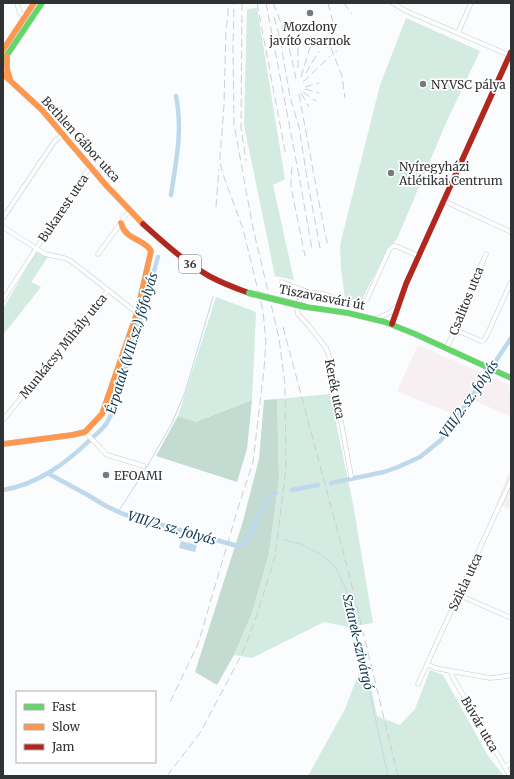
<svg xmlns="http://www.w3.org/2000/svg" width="514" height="779" font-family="Merriweather,serif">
  <rect width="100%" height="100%" fill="#fafcfe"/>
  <!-- commercial -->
  <path fill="#f8eff2" d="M418 345 511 386V417L467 397 455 415 397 391Z
    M511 468V510L496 504Z"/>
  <!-- green -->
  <path fill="#d3ebe1" d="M257 8 285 179 273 185 294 280 275 276 244 125 247 9Z
    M406 18 480 51 446 123 397 239 388 249 361 301 345 299 341 268 340 245 380 85Z
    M36 252 48 257 31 282 41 287 3 335V309Z
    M216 297 256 312 252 400 194 422 178 416Z
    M330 394 353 504 373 623 348 627 324 622 252 658 234 655 252 613 269 554 279 479 277 399Z
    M365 657 377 716 400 725 415 709 430 670 443 675 488 756 504 776H308L345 709Z"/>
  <!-- forest -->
  <path fill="#c3dbd1" d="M277 399 279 479 269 554 252 613 234 655 217 685 195 672 243 521 259 459 264 400Z
    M252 400 247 449 237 482 156 456 178 416 195 422Z"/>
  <!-- water -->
  <path fill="#bed9ec" d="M181 541 197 545 195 552 179 548Z"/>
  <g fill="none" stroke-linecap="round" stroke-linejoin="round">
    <!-- stream -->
    <path stroke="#bed9ec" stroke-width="1" d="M118 512 144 472 172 423 185 392 213 297
      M254 525 270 533
      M284 540 301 544 320 554 335 566 348 594 388 776"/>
    <!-- canal -->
    <path stroke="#bed9ec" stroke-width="4.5" d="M171 195C176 161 183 130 176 96
      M49 474 86 494 106 506 123 514 234 545H242L247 539 267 499 269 496 276 493
      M331 483 384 472 398 467 420 457 441 440 486 376 511 338
      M3 490C38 484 65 464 90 440 95 435 102 430 106 424 111 417 114 408 117 399L158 257
      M292 490 318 485"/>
    <defs>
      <path id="street" d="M17 3 20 13 25 16
        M393 3 406 11 509 55
        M458 33 471 3
        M444 201 511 232
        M3 218 54 142 62 135
        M3 227 45 254 64 258 71 261 108 290 137 313
        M98 254 121 223 124 217 130 211
        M282 282 308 292 324 294 342 301 360 304 364 302 367 299 389 250 393 246H396L419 256
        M308 292 300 299 297 308 298 314 309 326 326 348 329 356 351 476
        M3 300 83 176 91 167
        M376 319 391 312 396 307
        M456 333 461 332 481 341 484 340 486 337 511 282
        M446 348 453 335 456 333 455 328 486 254
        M3 420 59 352 108 290
        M85 432 107 455 144 466
        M459 595 511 618
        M427 664 435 668 451 671 490 678 500 677 511 675
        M451 671 452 676 510 776
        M418 684 511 480
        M505 767 511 763"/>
      <path id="fast" d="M3 61 42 3
        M306 307 348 313 385 322 415 334 511 378"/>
      <path id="slow" d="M3 50 34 3
        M7 56V69L10 79
        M3 74 42 110 105 184 143 224
        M3 444 72 435 85 432 102 414 137 313 151 251C144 238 126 241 121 223"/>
      <path id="jam" d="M143 224C164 243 185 262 209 276 222 283 235 288 249 293
        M392 324 406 284 511 52"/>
    </defs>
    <!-- street casing -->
    <use href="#street" stroke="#c8cacc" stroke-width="5"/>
    <!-- fast casing -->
    <use href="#fast" stroke="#c8cacc" stroke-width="6"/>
    <!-- slow casing -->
    <use href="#slow" stroke="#c8cacc" stroke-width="6"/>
    <!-- jam casing -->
    <use href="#jam" stroke="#c8cacc" stroke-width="6"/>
    <!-- street -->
    <use href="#street" stroke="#feffff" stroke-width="4"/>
    <!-- fast -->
    <use href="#fast" stroke="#63d668" stroke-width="5.5"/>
    <!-- slow -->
    <use href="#slow" stroke="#ff974d" stroke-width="5.5"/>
    <!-- jam -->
    <use href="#jam" stroke="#b3261e" stroke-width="5.5"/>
    <!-- rail -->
    <path stroke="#cecece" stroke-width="1" stroke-dasharray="8 4" stroke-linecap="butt" d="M242 3 241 127 246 161
      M257 3 286 156
      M266 3 300 181 312 249
      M273 3C284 28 291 52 296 79
      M328 3C332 19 337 35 336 52
      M344 3 352 14
      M274 17 280 38 290 97 299 127 307 178 320 248
      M322 25 342 76 345 98
      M298 36V72
      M306 73 319 51
      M301 77 312 41
      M303 82 330 56
      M305 87 319 83
      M305 89 319 93
      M303 92 316 101
      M301 93 309 107
      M299 94 320 208 328 247
      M292 167 291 178V187L305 256
      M216 207 219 169
      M283 327 348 570 398 776
      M170 702 198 644 238 508 253 462 264 369 266 342 263 311 243 229 224 177 220 163V157L224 105 226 29 228 17V3
      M167 776 200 733 243 652 257 615 275 557 286 468 285 384 279 338 253 228 238 146 234 124 233 47 234 3"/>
    <defs>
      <path id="fast-bridge" d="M249 293 306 307"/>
    </defs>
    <!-- fast-bridge casing -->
    <use href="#fast-bridge" stroke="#c8cacc" stroke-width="7" stroke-linecap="butt"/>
    <!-- fast-bridge -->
    <use href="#fast-bridge" stroke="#63d668" stroke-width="6"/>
  </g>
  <!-- markers -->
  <g fill="#77797b" stroke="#fff" stroke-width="1.5">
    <circle cx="310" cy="13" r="4"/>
    <circle cx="423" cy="84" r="4"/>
    <circle cx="391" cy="173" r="4"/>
    <circle cx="106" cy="475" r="4"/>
  </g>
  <g text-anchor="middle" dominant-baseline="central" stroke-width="3.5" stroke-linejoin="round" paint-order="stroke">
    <!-- shield labels -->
    <rect fill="#fff" stroke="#6f7071" stroke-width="1" x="179" y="255" width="22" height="18" rx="3"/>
    <g font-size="11" font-weight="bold" fill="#313234">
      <text x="190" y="264">36</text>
    </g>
    <!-- poi labels -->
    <g font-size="12" fill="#313234" stroke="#fff" text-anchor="start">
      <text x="310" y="26" text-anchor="middle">Mozdony<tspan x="310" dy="14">javító csarnok</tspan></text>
      <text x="431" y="84">NYVSC pálya</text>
      <text x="399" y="166">Nyíregyházi<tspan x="399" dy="14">Atlétikai Centrum</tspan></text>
      <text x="114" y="475">EFOAMI</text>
    </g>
    <!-- street labels -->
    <g font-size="12" fill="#313234" stroke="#fff">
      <text transform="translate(81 139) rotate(48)">Bethlen Gábor utca</text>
      <text transform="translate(63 208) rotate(-56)">Bukarest utca</text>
      <text transform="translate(322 297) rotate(11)">Tiszavasvári út</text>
      <text transform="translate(466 301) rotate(-68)">Csalitos utca</text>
      <text transform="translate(63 346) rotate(-51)">Munkácsy Mihály utca</text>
      <text transform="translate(335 389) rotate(79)">Kerék utca</text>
      <text transform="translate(465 582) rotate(-65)">Szikla utca</text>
      <text transform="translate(480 724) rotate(60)">Búvár utca</text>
    </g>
    <!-- water labels -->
    <g font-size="13" font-style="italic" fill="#0e3c57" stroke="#fff">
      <text transform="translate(132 343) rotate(-73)">Érpatak (VIII.sz.) főfolyás</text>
      <text transform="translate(469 399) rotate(-55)">VIII/2. sz. folyás</text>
      <text transform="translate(172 528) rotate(16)">VIII/2. sz. folyás</text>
      <text transform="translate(358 642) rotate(77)">Sztarek-szivárgó</text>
    </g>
  </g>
  <!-- border -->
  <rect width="514" height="779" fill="none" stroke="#313234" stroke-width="8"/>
  <!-- legend -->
  <rect x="16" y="691" width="140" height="72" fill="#ffffff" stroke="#adadae"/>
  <rect x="24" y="704" width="20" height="6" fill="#63d668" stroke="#adadae"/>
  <text x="52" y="711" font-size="12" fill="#313234">Fast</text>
  <rect x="24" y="724" width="20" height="6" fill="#ff974d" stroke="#adadae"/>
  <text x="52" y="731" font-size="12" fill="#313234">Slow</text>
  <rect x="24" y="744" width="20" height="6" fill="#b3261e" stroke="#adadae"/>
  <text x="52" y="751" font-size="12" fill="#313234">Jam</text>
</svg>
